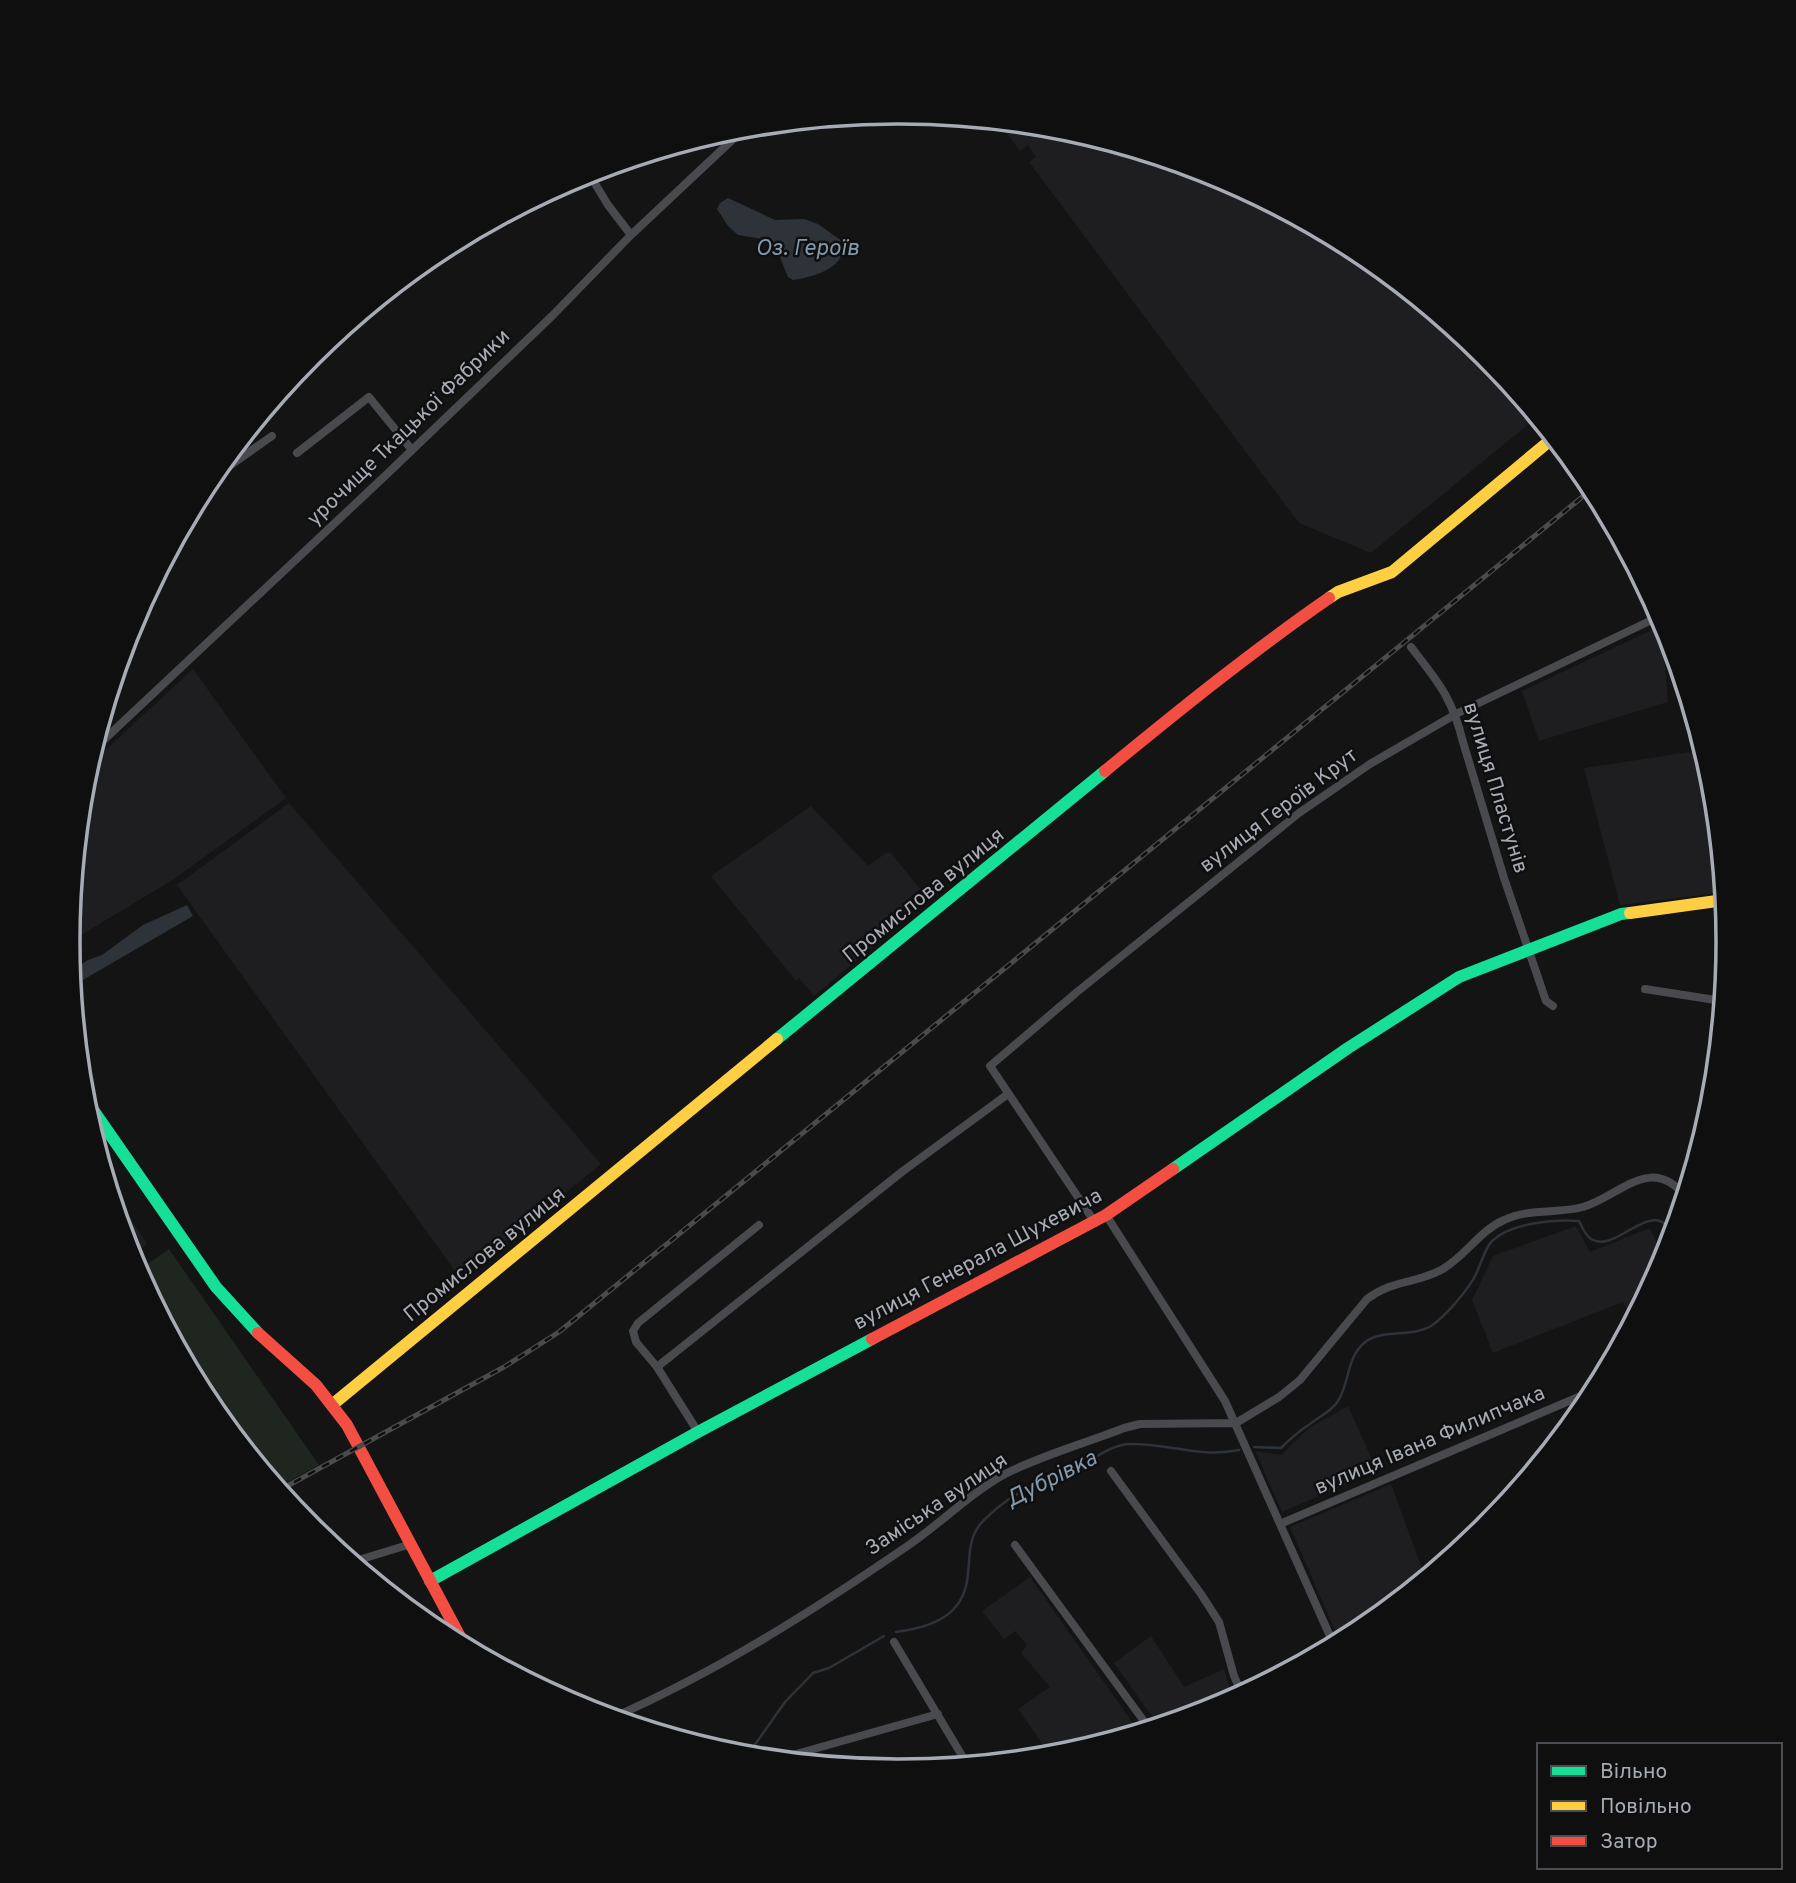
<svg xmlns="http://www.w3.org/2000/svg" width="1796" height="1883" font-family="Overpass,sans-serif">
  <rect width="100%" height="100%" fill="#141415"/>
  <!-- built -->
  <path fill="#1e1e20" d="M998 122 1060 128 1216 175 1359 252 1485 355 1536 418 1371 553 1299 523 1029 162 1036 157 1028 145 1020 151Z
    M1656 628 1662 631 1668 702 1539 741 1522 691Z
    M193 669 286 798 174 879 68 943 84 779 88 766Z
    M1703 750 1706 761 1720 893 1620 905 1584 768Z
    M289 803 601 1164 460 1278 177 885Z
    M811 806 868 866 886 853H891L920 889 907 900 916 911 814 996 799 978 796 981 711 876Z
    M109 1186 147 1244 131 1256Z
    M1576 1226 1590 1252 1650 1228 1664 1259 1632 1321 1623 1302 1493 1353 1472 1300 1493 1256Z
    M1348 1406 1377 1471 1282 1512 1255 1451 1281 1455 1309 1428Z
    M1391 1484 1425 1577 1359 1632 1340 1642 1290 1527Z
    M1030 1577 1135 1726 1119 1737 1051 1756 1018 1709 1050 1687 1021 1653 1027 1645 1015 1631 1004 1639 982 1611Z
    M1151 1636 1184 1687 1224 1669 1229 1685 1236 1697 1215 1708 1158 1725 1114 1663Z"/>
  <!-- green -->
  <path fill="#1f251f" d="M169 1249 319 1465 278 1487 208 1402 138 1271Z"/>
  <!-- water -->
  <path fill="#2d3338" d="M728 198 775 220 804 219 818 224 842 241C849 268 813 277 793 280L788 277 776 247 768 240 738 235 728 226 717 209 720 203Z
    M187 905 193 916 76 984 72 980 71 971 88 960 102 955 143 925Z"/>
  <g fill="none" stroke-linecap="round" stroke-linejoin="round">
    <!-- stream -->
    <path stroke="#2d3338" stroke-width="2.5" d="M1254 1447 1281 1448C1290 1439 1299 1431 1310 1424 1320 1416 1331 1412 1338 1401 1350 1382 1346 1359 1364 1343 1381 1328 1411 1338 1431 1326 1444 1318 1469 1289 1476 1274 1481 1264 1485 1248 1492 1241 1511 1223 1554 1219 1579 1221 1582 1227 1585 1235 1591 1239 1617 1255 1655 1192 1672 1236
      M896 1632C926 1628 958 1619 966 1586 972 1563 964 1540 984 1520 999 1505 1016 1493 1036 1484 1047 1479 1060 1477 1071 1472 1091 1462 1110 1443 1133 1444 1169 1444 1203 1458 1239 1450
      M747 1756 785 1702 813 1673 829 1668 884 1636"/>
    <!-- street -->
    <path stroke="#494a4d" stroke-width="8" d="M588 172 608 205 631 235
      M297 453 369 397 412 450
      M208 481 272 436
      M1411 647C1438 682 1452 697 1463 742L1504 878 1546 1001 1553 1006
      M93 750 386 475 552 316 631 235 746 127
      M1645 989 1722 1001
      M1106 1215 1225 1401 1334 1645
      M1094 1221 990 1066 1077 992 1299 813 1370 764 1456 714 1660 616
      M657 1367 903 1171 1008 1094
      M698 1432 657 1367 636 1342 633 1331 638 1323 759 1225
      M1111 1471 1201 1594 1219 1622 1234 1676 1242 1694
      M1280 1524 1595 1390
      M1015 1545 1149 1728
      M352 1562 411 1544
      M894 1642 967 1764
      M612 1718C718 1671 811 1612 906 1547 940 1524 969 1494 1005 1474 1040 1456 1086 1443 1124 1428L1140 1424 1236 1423 1279 1397 1300 1380 1367 1299C1394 1279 1415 1284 1441 1270 1465 1257 1479 1231 1504 1220 1529 1208 1558 1214 1583 1207 1618 1197 1650 1154 1684 1195
      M789 1756 938 1714"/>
    <!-- fast -->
    <path stroke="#16e098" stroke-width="12" d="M777 1039 1105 771
      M84 1097 216 1287 258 1333
      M1173 1169 1348 1048 1459 977 1621 914 1630 913
      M430 1581 698 1432 872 1339"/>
    <!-- slow -->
    <path stroke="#ffcf43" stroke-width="12" d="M1329 598 1338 592 1392 572 1553 438
      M1630 913 1724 900
      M332 1405 777 1039"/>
    <!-- jam -->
    <path stroke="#f24e42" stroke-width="12" d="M1105 771C1178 711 1251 652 1329 598
      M258 1333 316 1385 347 1425 465 1646
      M872 1339 1106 1215 1173 1169"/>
    <defs>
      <path id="rail" d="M280 1490 504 1367 559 1332 1592 489"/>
    </defs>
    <!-- rail casing -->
    <use href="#rail" stroke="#4a4b4d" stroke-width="5"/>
    <!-- rail -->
    <use href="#rail" stroke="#0f0f10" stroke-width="2.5" stroke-dasharray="8" stroke-linecap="butt"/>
  </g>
  <g text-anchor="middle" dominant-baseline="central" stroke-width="5" stroke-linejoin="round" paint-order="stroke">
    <!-- street labels -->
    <g font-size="21" fill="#a7abb4" stroke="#0f0f10">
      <text transform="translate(409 428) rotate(-44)">урочище Ткацької Фабрики</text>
      <text transform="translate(1495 788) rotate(73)">вулиця Пластунів</text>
      <text transform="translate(1279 811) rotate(-37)">вулиця Героїв Крут</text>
      <text transform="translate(924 896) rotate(-39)">Промислова вулиця</text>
      <text transform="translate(485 1255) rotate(-39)">Промислова вулиця</text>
      <text transform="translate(978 1260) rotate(-28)">вулиця Генерала Шухевича</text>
      <text transform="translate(1430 1441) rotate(-23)">вулиця Івана Филипчака</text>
      <text transform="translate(937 1505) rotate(-34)">Заміська вулиця</text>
    </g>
    <!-- water labels -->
    <g font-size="23" font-style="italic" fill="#8299ab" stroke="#0f0f10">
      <text x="807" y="249">Оз. Героїв</text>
      <text transform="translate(1052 1480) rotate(-27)">Дубрівка</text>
    </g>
  </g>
  <!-- crop -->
  <path d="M0 0H1796V1883H0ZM897 124H899A817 817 0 0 1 1716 941V942A817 817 0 0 1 899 1759H897A817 817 0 0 1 80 942V941A817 817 0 0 1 897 124Z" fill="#0f0f10" fill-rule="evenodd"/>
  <path fill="none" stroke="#a7abb4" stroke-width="3.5" d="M897 124H899A817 817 0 0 1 1716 941V942A817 817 0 0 1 899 1759H897A817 817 0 0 1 80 942V941A817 817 0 0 1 897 124Z"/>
  <!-- legend -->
  <rect x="1537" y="1743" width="245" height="126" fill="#0f0f10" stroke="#4c4d52" stroke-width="2"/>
  <rect x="1551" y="1766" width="35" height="10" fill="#16e098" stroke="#4c4d52" stroke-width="2"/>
  <text x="1600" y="1778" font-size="21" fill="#a7abb4">Вільно</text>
  <rect x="1551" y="1801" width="35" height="10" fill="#ffcf43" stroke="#4c4d52" stroke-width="2"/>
  <text x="1600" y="1813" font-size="21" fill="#a7abb4">Повільно</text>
  <rect x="1551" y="1836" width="35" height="10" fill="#f24e42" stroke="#4c4d52" stroke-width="2"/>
  <text x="1600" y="1848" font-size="21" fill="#a7abb4">Затор</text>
</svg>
